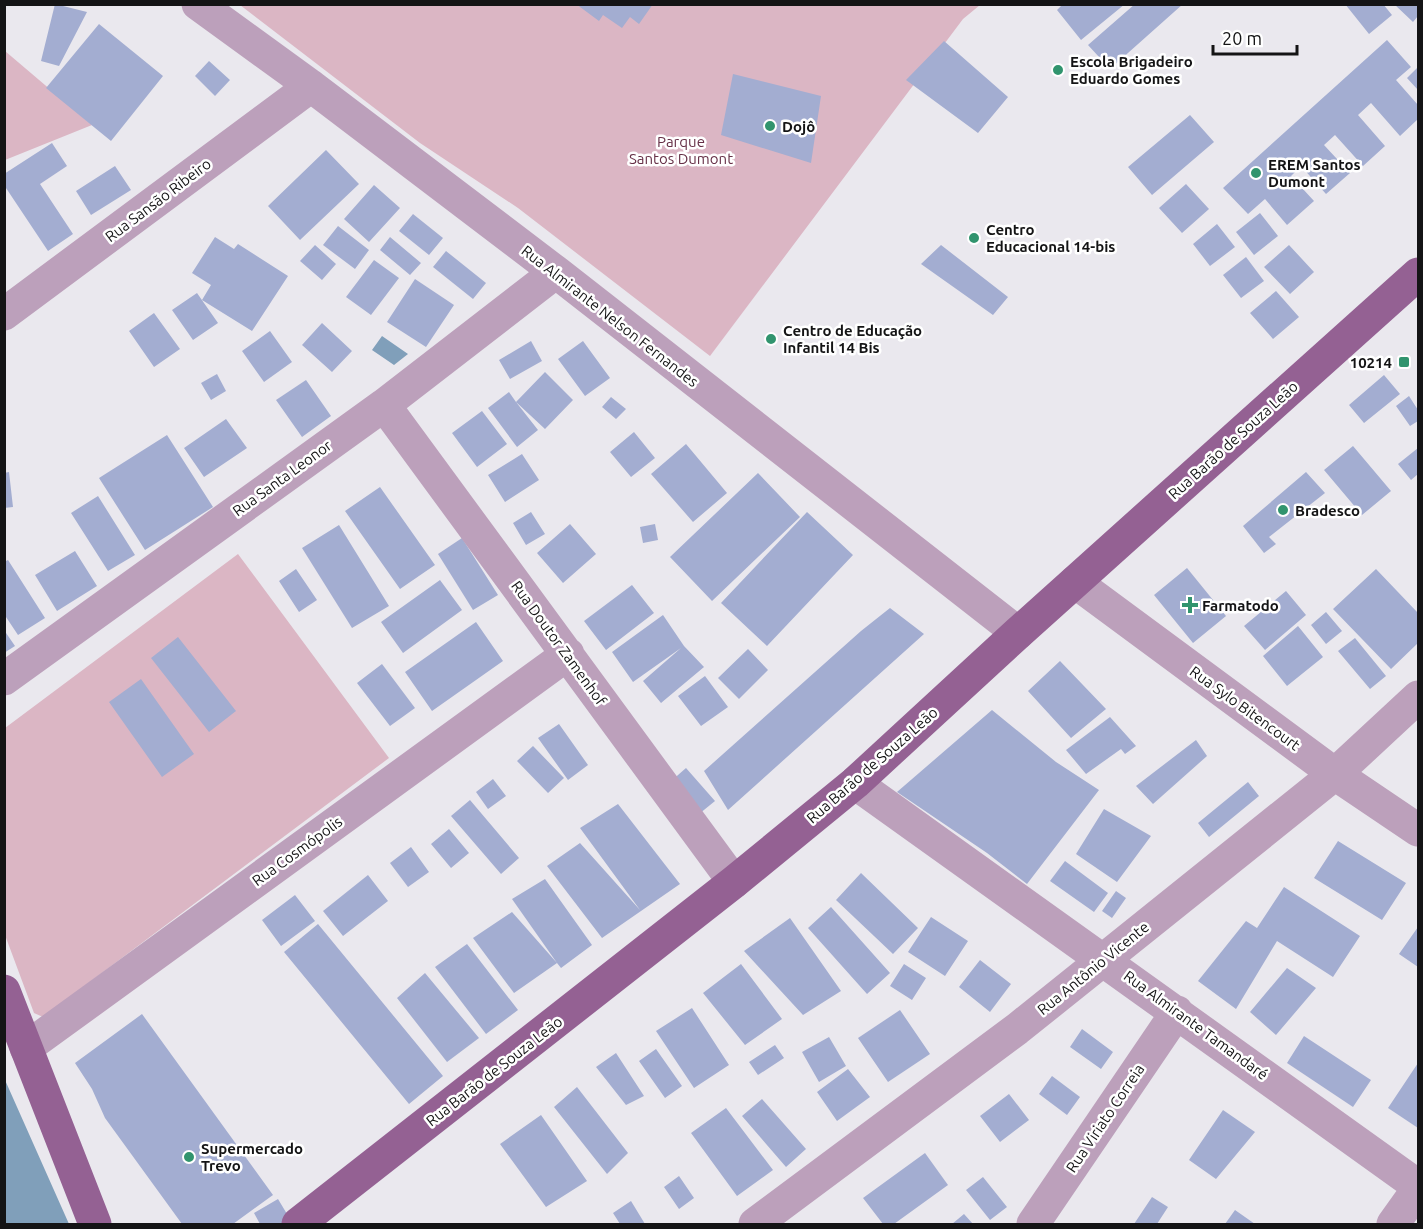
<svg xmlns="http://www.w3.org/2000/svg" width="1423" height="1229" font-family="Ubuntu,sans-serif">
  <rect width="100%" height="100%" fill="#eae8ee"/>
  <!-- green -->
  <path fill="#dbb6c4" d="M240 5H980L963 19 710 356 518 208 420 143Z
    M5 51 92 125 5 160Z
    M238 554 389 758 43 1017 34 1013 5 935V728Z"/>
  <!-- water -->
  <path fill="#809fba" d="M382 336 408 354 394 365 372 350Z
    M5 1080 69 1224H5Z"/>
  <!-- building -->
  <path fill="#a3add1" d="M55 4 87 12 59 66 41 61Z
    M576 4H653L639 24 630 17 622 28 603 15 599 21Z
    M1063 4H1125L1081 40 1057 10Z
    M1135 4H1183L1110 69 1088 45Z
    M1345 4H1383L1392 15 1369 34Z
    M1394 4H1418V16L1413 22Z
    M99 24 163 76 111 141 46 88Z
    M1387 40 1411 67 1396 80 1418 105V119L1400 136 1371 103 1358 115 1385 146 1363 166 1335 135 1324 145 1350 173 1326 194 1301 166 1291 176 1314 201 1287 225 1265 199 1248 214 1223 188Z
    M944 41 1008 97 978 133 906 80Z
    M209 61 230 80 215 96 195 76Z
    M1418 67V90L1407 78Z
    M733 74 821 96 811 163 721 135Z
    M1190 115 1214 142 1152 195 1128 167Z
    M52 143 67 166 40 184 73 234 48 251 4 185V174Z
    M326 150 359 184 300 240 268 206Z
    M115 166 131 190 91 215 76 191Z
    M1186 184 1209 209 1182 233 1159 208Z
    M374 185 400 208 369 242 344 219Z
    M1260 213 1278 236 1254 255 1236 232Z
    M413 214 443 238 429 255 399 231Z
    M1217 224 1235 247 1210 266 1193 244Z
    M338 226 369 250 355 269 323 245Z
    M215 237 234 249 238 244 288 276 252 331 202 300 211 285 192 273Z
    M390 237 421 263 410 275 380 250Z
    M315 245 336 264 322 280 300 261Z
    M941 245 1008 297 993 315 921 264Z
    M1289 245 1314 272 1290 294 1264 267Z
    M446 251 486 283 473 299 433 267Z
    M1246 257 1264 281 1241 298 1223 275Z
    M374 260 399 278 371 315 346 297Z
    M415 279 454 305 426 347 387 322Z
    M1276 291 1299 317 1273 339 1250 313Z
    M197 293 218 323 193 340 172 310Z
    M154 313 180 349 154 367 129 331Z
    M322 323 352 351 332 372 302 345Z
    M270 331 292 362 264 382 242 351Z
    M531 341 542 361 510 379 499 360Z
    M583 341 610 378 585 396 558 359Z
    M545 372 573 400 545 429 516 402 538 430 517 447 488 408 509 392 516 402Z
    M217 374 226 391 211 400 201 383Z
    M1384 375 1400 394 1364 423 1349 405Z
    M306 380 331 416 302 437 276 400Z
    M1409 396 1418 410V421L1410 426 1396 406Z
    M611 397 626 409 616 419 602 407Z
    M482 411 507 444 477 467 452 433Z
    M226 419 247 448 204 477 184 448Z
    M634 432 655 458 631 477 610 452Z
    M167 435 213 507 145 550 99 478Z
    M686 444 727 493 693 522 651 474Z
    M1353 446 1391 491 1362 515 1324 470Z
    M1418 448V474L1411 480 1398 464Z
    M522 454 539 480 505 502 488 475Z
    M9 472 13 507 4 508V473Z
    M1306 472 1325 493 1269 537 1276 544 1264 553 1243 526Z
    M758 473 800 517 712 601 670 557Z
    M380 487 435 565 400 589 345 511Z
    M98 496 135 555 108 571 71 513Z
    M531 512 545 534 526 545 513 523Z
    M807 512 853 555 767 646 721 603Z
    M570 524 596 554 563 583 537 553Z
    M655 524 658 540 643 543 640 527Z
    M339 525 389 606 352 628 302 548Z
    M462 538 498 595 473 610 438 554Z
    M75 551 97 586 57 611 35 575Z
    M8 560 45 618 18 635 4 614V562Z
    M1187 568 1226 616 1193 643 1154 595Z
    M296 569 317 600 299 612 279 581Z
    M1376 569 1418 613V643L1391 669 1333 609Z
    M440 580 462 610 403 653 381 622Z
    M632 585 654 613 606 650 584 621Z
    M1286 591 1306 615 1265 650 1244 626Z
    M890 608 924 634 728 810 704 771 861 631Z
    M1326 612 1342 631 1326 644 1311 625Z
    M663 615 684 646 704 667 661 703 643 681 681 648 633 682 612 652Z
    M476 622 503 661 432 711 405 672Z
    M1298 626 1323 657 1287 686 1263 656Z
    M4 630 15 646 4 653Z
    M178 637 236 711 209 732 151 658Z
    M1355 638 1386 676 1370 689 1338 651Z
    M748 649 768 670 739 699 718 678Z
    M1060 661 1106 709 1071 738 1028 691Z
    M382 664 415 708 390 726 357 683Z
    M705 676 728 707 701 726 678 696Z
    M141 679 194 754 162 777 109 702Z
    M992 710 1056 762 1099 790 1027 884 987 853 897 792Z
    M1110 717 1136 746 1125 754 1121 749 1086 774 1066 750Z
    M559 724 588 765 568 780 538 738Z
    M1196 740 1207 756 1153 804 1136 786Z
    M533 746 564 778 548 793 517 761Z
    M686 768 715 801 699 814 670 782Z
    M493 779 506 796 488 809 476 792Z
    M1248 782 1259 796 1209 837 1198 823Z
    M470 800 519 858 501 874 451 816Z
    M618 804 680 884 602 938 547 866 580 843 640 910 580 828Z
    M1104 809 1151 836 1117 882 1076 854Z
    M449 829 469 853 451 868 431 844Z
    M1338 841 1406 883 1382 920 1314 878Z
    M411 847 429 872 408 887 390 863Z
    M1065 861 1108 893 1094 912 1050 881Z
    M861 873 918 928 893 954 836 900Z
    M368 875 388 901 343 936 323 911Z
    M545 879 592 945 561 968 557 963 514 993 473 938 512 912 557 963 512 899Z
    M1284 887 1360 936 1333 977 1277 941 1236 1009 1198 981 1246 921 1257 928Z
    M1116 891 1126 898 1112 918 1102 911Z
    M295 895 315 921 281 946 262 920Z
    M831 907 890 973 867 994 808 928Z
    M931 917 968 941 945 976 908 952Z
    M790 918 841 991 803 1015 744 951Z
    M318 924 443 1076 409 1104 284 952Z
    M1418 927V967L1399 954Z
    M467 944 518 1010 486 1034 435 967Z
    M980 960 1011 984 990 1012 959 987Z
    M741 964 782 1019 745 1045 703 993Z
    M904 964 926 978 912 1000 890 986Z
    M1287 968 1316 988 1276 1035 1250 1012Z
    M425 973 479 1038 447 1062 397 998Z
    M692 1008 729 1065 694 1088 656 1031Z
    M900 1010 930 1054 888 1082 858 1038Z
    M142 1014 273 1195 233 1224H182L105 1118 92 1089 75 1063Z
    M1082 1029 1113 1052 1101 1069 1070 1047Z
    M1304 1036 1371 1080 1353 1107 1287 1063Z
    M829 1037 846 1066 819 1082 802 1052Z
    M775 1045 784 1058 758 1075 749 1062Z
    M656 1049 682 1086 665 1098 639 1061Z
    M616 1053 644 1096 626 1105 596 1067Z
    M1418 1063V1128L1388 1108Z
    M848 1069 870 1097 837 1121 817 1092Z
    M1052 1076 1080 1097 1067 1115 1039 1094Z
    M577 1087 628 1153 607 1174 554 1107Z
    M1009 1094 1029 1120 1000 1142 980 1116Z
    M762 1099 806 1149 786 1167 742 1116Z
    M726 1108 773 1170 737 1196 691 1133Z
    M1223 1110 1255 1132 1216 1179 1189 1160Z
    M541 1115 587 1181 546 1207 500 1144Z
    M925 1153 948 1185 894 1224H883L863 1198Z
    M679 1176 694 1198 679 1209 664 1187Z
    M983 1177 1007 1207 990 1220 966 1190Z
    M1152 1197 1168 1207 1157 1224H1134Z
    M278 1199 290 1219 281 1224H260L254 1213Z
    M631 1201 645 1224H620L613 1213Z
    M1235 1210 1255 1224H1225Z
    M964 1214 973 1224H952Z"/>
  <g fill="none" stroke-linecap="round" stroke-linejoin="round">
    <!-- minor -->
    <path stroke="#bca0bb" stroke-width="33" d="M198 4 311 86 556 272 1018 633
      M4 314 311 86
      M384 405 734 882
      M1075 582 1335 774 1418 830
      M4 679 384 405 556 272
      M855 783 1418 1186
      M26 1048 568 654
      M755 1224 1017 1029 1335 774 1418 697
      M1033 1224 1177 1012
      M1393 1224 1418 1189"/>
    <!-- major -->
    <path stroke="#946193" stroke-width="33" d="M4 991 95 1224
      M298 1224 734 882 855 783 1018 633 1418 274"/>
  </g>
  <!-- markers -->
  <g fill="#31946e" stroke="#fff" stroke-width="2">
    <circle cx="1058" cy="70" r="6"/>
    <circle cx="770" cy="126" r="6"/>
    <circle cx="1256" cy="173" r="6"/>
    <circle cx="974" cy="238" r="6"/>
    <circle cx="771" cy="339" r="6"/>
    <rect x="1398" y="356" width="12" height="12" rx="3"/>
    <circle cx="1283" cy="510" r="6"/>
    <path d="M1187 596h6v6h6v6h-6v6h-6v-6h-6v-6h6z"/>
    <circle cx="189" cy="1157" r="6"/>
  </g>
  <g text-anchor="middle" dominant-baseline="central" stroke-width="5" stroke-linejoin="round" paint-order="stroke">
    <!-- poi labels -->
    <g font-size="15" font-weight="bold" fill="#141415" stroke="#fff" text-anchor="start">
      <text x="1070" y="61">Escola Brigadeiro<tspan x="1070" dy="17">Eduardo Gomes</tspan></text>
      <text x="782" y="126">Dojô</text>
      <text x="1268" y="164">EREM Santos<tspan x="1268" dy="17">Dumont</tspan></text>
      <text x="986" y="229">Centro<tspan x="986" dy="17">Educacional 14-bis</tspan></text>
      <text x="783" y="330">Centro de Educação<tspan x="783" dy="17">Infantil 14 Bis</tspan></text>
      <text x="1392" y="362" text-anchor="end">10214</text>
      <text x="1295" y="510">Bradesco</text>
      <text x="1202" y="605">Farmatodo</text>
      <text x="201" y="1148">Supermercado<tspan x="201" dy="17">Trevo</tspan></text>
    </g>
    <!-- park labels -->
    <g font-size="15" fill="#663047" stroke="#fff">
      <text x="681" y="141">Parque<tspan x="681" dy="17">Santos Dumont</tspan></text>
    </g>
    <!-- street labels -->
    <g font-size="15" fill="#141415" stroke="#fff">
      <text transform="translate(158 200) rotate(-37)">Rua Sansão Ribeiro</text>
      <text transform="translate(610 316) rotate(38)">Rua Almirante Nelson Fernandes</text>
      <text transform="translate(1233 440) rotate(-42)">Rua Barão de Souza Leão</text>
      <text transform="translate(282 478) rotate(-36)">Rua Santa Leonor</text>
      <text transform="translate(559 643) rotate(54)">Rua Doutor Zamenhof</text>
      <text transform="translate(1245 708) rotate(36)">Rua Sylo Bitencourt</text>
      <text transform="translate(872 765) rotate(-41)">Rua Barão de Souza Leão</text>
      <text transform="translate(297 851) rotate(-36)">Rua Cosmópolis</text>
      <text transform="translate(1093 968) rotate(-39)">Rua Antônio Vicente</text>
      <text transform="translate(1196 1025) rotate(36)">Rua Almirante Tamandaré</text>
      <text transform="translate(494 1071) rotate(-38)">Rua Barão de Souza Leão</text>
      <text transform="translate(1105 1118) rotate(-56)">Rua Viriato Correia</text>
    </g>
  </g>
  <!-- border -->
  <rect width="1423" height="1229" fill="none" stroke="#141415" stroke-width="12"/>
  <!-- scale -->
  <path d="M1213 45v9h84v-9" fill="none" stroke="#141415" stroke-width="3"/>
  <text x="1222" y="45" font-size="18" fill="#141415" stroke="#ffffff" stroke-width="4.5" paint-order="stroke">20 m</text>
</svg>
